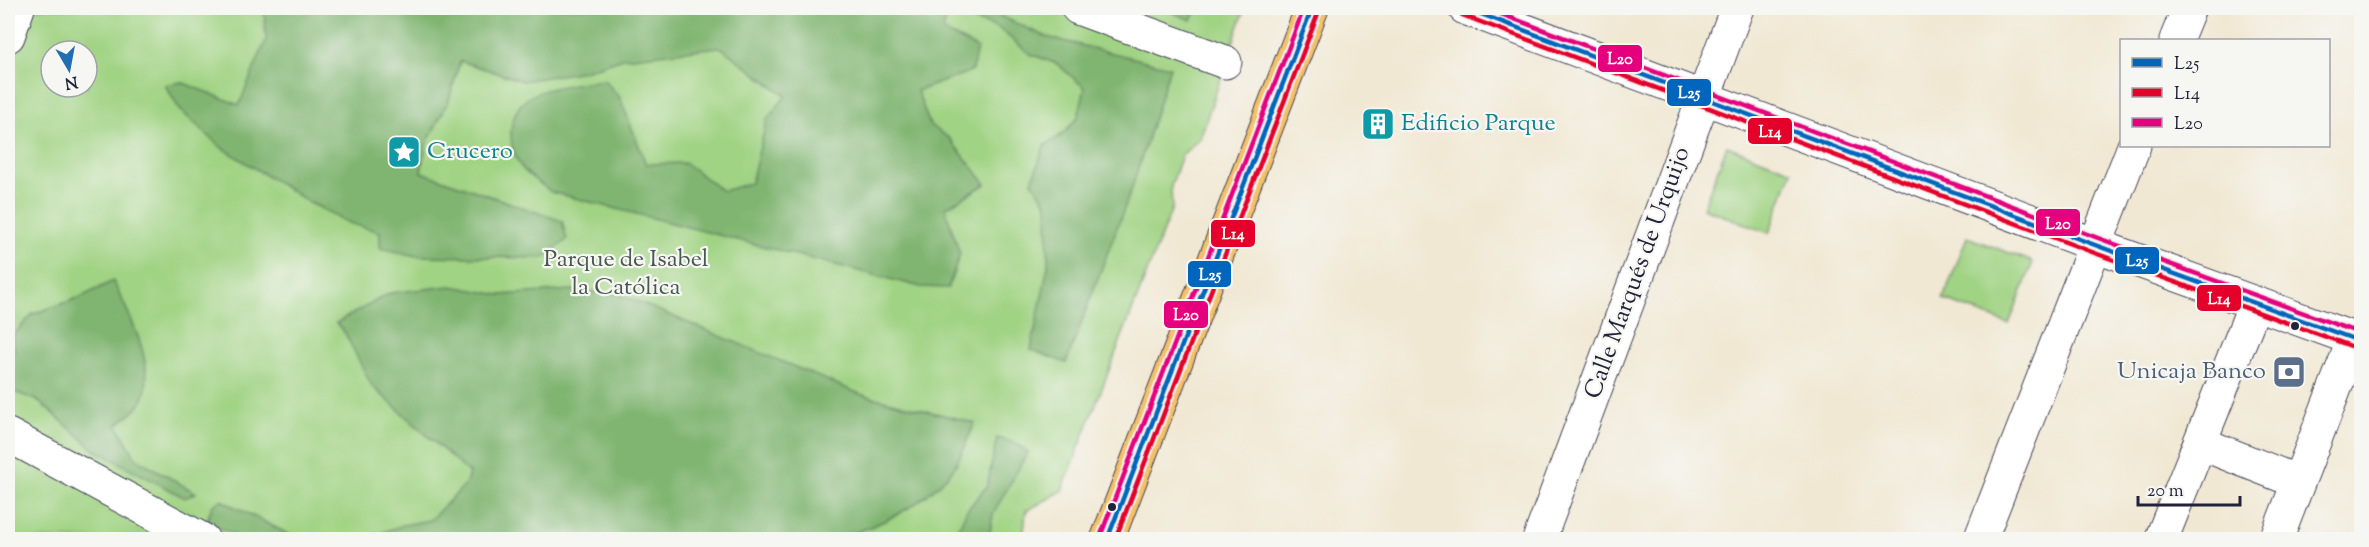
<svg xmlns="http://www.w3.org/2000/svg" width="2369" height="547" font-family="'Sorts Mill Goudy',serif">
  <rect width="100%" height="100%" fill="#f6f6f2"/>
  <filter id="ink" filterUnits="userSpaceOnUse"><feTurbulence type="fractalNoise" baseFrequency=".0167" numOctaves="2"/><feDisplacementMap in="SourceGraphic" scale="12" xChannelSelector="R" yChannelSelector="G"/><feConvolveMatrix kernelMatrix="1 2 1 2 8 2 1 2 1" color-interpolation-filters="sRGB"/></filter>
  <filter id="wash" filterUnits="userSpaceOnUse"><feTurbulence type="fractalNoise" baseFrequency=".008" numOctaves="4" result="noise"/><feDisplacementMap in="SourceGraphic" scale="24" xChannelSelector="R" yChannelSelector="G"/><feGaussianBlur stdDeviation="1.35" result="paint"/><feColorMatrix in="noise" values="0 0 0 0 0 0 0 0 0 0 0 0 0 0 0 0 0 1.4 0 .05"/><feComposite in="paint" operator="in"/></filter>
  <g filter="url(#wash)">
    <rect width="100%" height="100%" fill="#f1e8d3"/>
    <!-- green -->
    <path fill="#a0d383" stroke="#617a5f" stroke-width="1.5" fill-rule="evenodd" d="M8 8H1245L1200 138 1182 155 1171 186 1172 208 1062 491 1026 511 1023 540 8 539ZM51 51H87V87H51Z
      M1727 146 1792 171 1769 233 1703 208Z
      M1967 237 2033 262 2009 324 1943 299Z"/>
    <!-- forest -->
    <path fill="#80b571" stroke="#516c56" stroke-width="1.5" d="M264 8H955L948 12 943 31 977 48 972 71 917 91 930 125 949 138 986 184 945 208 960 254 948 288 921 287 551 192C542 184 529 177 522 168 507 148 506 114 528 98 544 86 584 83 604 80L620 98 646 164 685 163 723 191 751 183 767 119 786 96 720 47 623 58 584 71 523 81 460 61 449 100 426 145 421 172 562 221 567 240 543 258 416 256 380 248V232L349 223 309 202 222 148 180 110 165 85 181 82 239 105 266 40Z
      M972 8H982L1047 37 1170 67 1132 188 1066 363 1031 350 1048 266 1047 204 1032 182 1044 146 1063 134 1078 117 1085 88 1057 64 1030 54 998 28 971 19 966 12Z
      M1161 8H1198L1191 20Z
      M113 281C128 312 163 376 138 407 133 414 123 419 117 425L136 458 196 493 185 498 95 450 37 400 8 390V356L15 352 12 336 33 314 81 297Z
      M451 286 500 295 573 290 619 294 860 394 975 423C967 439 961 460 950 473 920 508 879 526 835 539H364L403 525 430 520 466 484 469 473 372 386 345 333 336 323 390 293Z
      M997 438 1016 443 1028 452 993 514 989 539H953L967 510 987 486Z
      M221 500 298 539H241L207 521 212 506Z"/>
  </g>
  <g filter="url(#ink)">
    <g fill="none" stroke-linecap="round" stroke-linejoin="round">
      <defs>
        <path id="minor" d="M1078 8 1225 62
          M1465 8 2095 245 2362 342
          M8 36 18 8
          M2176 40 2189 8
          M8 435 203 540
          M2200 443 2298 482
          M1539 540 1737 8
          M1980 540 2134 146
          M2161 540 2255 304
          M2276 540 2354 339"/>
        <path id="major" d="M1107 540 1312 8"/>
      </defs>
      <!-- minor casing -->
      <use href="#minor" stroke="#414052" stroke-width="35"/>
      <!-- major casing -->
      <use href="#major" stroke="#414052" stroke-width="35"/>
      <!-- minor -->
      <use href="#minor" stroke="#fff" stroke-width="33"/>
      <!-- major -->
      <use href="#major" stroke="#f4c16a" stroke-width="33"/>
      <defs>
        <path id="bus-1" d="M1465 8 2095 245 2362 342
          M1107 540 1312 8"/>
        <path id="bus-2" d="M1462 15 2092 252 2359 349
          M1115 540 1319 11"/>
        <path id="bus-3" d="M1485 8 2098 238 2362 334
          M1100 537 1304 8"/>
      </defs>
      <!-- bus-1 casing -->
      <use href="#bus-1" stroke="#f6f6f2" stroke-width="9"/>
      <!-- bus-2 casing -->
      <use href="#bus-2" stroke="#f6f6f2" stroke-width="9"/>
      <!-- bus-3 casing -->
      <use href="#bus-3" stroke="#f6f6f2" stroke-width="9"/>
      <!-- bus-1 -->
      <use href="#bus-1" stroke="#0065bd" stroke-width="4.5"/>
      <!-- bus-2 -->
      <use href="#bus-2" stroke="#e4002b" stroke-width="4.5"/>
      <!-- bus-3 -->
      <use href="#bus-3" stroke="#e5007d" stroke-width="4.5"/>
    </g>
  </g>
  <!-- icons -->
  <defs>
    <symbol id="building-square" viewBox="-11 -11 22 22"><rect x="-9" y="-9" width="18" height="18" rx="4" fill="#0f9aa8" stroke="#f6f6f2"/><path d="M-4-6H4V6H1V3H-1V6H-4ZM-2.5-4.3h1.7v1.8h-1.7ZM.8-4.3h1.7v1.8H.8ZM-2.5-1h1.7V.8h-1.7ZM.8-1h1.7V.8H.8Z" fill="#fff"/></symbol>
    <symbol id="sight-square" viewBox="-11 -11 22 22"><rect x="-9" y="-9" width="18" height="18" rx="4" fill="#0f9aa8" stroke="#f6f6f2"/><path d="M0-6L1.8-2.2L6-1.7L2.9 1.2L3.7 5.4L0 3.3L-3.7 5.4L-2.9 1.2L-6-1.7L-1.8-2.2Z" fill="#fff"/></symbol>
    <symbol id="bank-square" viewBox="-11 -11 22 22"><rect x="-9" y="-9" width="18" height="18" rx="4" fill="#5c6f8a" stroke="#f6f6f2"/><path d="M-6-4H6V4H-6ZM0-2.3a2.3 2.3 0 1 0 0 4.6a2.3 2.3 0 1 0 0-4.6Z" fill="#fff"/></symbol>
  </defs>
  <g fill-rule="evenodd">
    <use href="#building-square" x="1359" y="105" width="38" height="38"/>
    <use href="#sight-square" x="385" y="133" width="38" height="38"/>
    <use href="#bank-square" x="2270" y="353" width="38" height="38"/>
  </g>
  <!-- markers -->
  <g fill="#22223b" stroke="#f6f6f2" stroke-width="2">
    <circle cx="2295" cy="326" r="5"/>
    <circle cx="1112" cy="507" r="5"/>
  </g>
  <g text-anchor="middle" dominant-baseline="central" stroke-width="4.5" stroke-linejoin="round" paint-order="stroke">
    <!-- culture labels -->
    <g font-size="24" fill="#0d838f" stroke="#f6f6f2" text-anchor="start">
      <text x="1401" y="124">Edificio Parque</text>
      <text x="427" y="152">Crucero</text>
    </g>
    <!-- park labels -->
    <g font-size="24" fill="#485751" stroke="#f6f6f2">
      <text x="626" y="260">Parque de Isabel<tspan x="626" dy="28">la Católica</tspan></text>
    </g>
    <!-- street labels -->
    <g font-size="24" fill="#22223b" stroke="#f6f6f2">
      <text transform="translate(1638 273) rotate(-70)">Calle Marqués de Urquijo</text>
    </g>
    <!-- service labels -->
    <g font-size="24" fill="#4e5e75" stroke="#f6f6f2" text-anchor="end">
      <text x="2266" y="372">Unicaja Banco</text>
    </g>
  </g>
  <g stroke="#f6f6f2" stroke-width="2">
    <rect x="1597" y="44" width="46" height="29" rx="6" fill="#e5007d"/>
    <rect x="1666" y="78" width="46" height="29" rx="6" fill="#0065bd"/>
    <rect x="1747" y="117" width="46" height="28" rx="6" fill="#e4002b"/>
    <rect x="2035" y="208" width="46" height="29" rx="6" fill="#e5007d"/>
    <rect x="1210" y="219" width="46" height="29" rx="6" fill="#e4002b"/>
    <rect x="2114" y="246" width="46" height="29" rx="6" fill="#0065bd"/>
    <rect x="1187" y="260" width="45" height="28" rx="6" fill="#0065bd"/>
    <rect x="2196" y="284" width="46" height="28" rx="6" fill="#e4002b"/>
    <rect x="1163" y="300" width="46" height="29" rx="6" fill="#e5007d"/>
  </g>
  <g font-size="16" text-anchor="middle" font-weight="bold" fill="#fff">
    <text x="1620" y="64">L20</text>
    <text x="1689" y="98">L25</text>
    <text x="1770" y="137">L14</text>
    <text x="2058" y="229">L20</text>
    <text x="1233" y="239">L14</text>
    <text x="2137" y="266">L25</text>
    <text x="1210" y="280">L25</text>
    <text x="2219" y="304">L14</text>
    <text x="1186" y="320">L20</text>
  </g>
  <!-- margin -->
  <rect width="2369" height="547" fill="none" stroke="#f6f6f2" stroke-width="30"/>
  <!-- legend -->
  <rect x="2120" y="39" width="210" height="108" fill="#f6f6f2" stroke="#a1a1a9" stroke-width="1.5"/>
  <rect x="2132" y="58" width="30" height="9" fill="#0065bd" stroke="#a1a1a9" stroke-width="1.5"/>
  <text x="2174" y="69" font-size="18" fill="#22223b">L25</text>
  <rect x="2132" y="88" width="30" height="9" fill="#e4002b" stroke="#a1a1a9" stroke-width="1.5"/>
  <text x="2174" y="99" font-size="18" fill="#22223b">L14</text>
  <rect x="2132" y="118" width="30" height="9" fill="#e5007d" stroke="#a1a1a9" stroke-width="1.5"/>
  <text x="2174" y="129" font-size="18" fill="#22223b">L20</text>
  <!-- north arrow -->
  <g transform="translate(69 69) rotate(170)"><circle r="28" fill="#f6f6f2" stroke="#a1a1a9" stroke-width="1.5"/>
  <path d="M0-4.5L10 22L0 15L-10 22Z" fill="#1f6fb2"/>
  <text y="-9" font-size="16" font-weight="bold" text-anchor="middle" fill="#22223b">N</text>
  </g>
  <!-- scale -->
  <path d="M2138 496v9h102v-9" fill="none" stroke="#22223b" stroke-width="3"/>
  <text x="2147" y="496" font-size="18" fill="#22223b" stroke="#f6f6f2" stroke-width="4.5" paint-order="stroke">20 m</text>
</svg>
